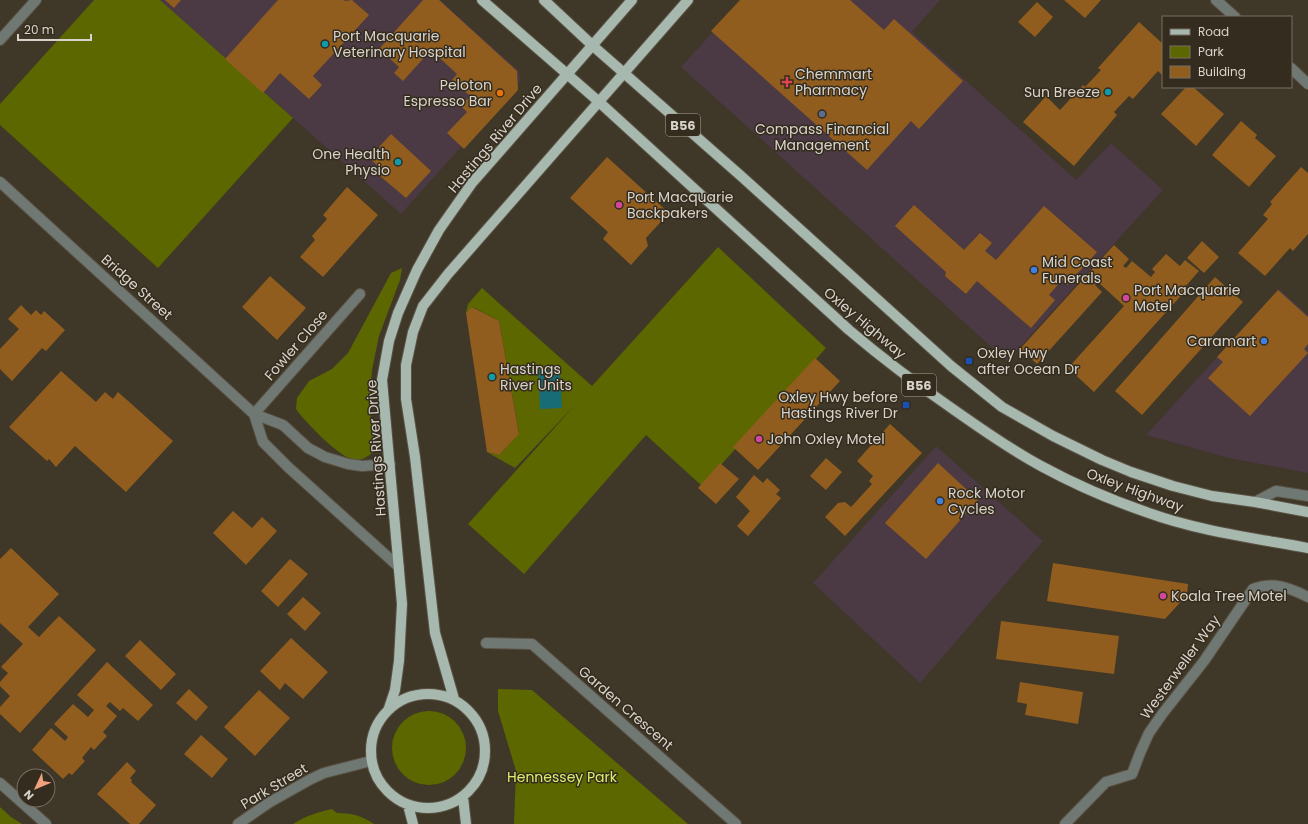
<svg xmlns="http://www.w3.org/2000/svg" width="1308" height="824" font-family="Poppins,sans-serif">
  <rect width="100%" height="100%" fill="#3f3727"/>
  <!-- commercial -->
  <path fill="#4b3944" d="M160 0H440L519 71 520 81 401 214Z
    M742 0H940L912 32 1076 180 1111 143 1163 190 1007 361 681 67Z
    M1279 289 1308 315V473L1229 458 1146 435Z
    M936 446 1043 541 920 683 813 583Z"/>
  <!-- green -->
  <path fill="#5c6700" d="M94 0H160L293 118 158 268 0 125V104Z
    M718 247 826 348 702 486 646 435 524 574 468 524 576 404 515 468 487 452 499 455 519 433 499 321 473 307 466 313 468 304 482 288 592 386Z
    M402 268 400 280 379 336 372 370 369 407 374 439 373 452C367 457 362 461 354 460 339 457 304 421 296 409L297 398 309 381 332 369 348 353 391 273Z
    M498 689 532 690 688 824H514L516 771 498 711Z
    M392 748a37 37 0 1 1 74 0a37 37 0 1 1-74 0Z
    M0 807 11 817 22 824H0Z
    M332 809 337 813C351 813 363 816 374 824H293C305 816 318 812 332 809Z"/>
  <!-- water -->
  <path fill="#186c76" d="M560 369 562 408 540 409 538 370Z"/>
  <!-- building -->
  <path fill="#915d1e" d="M165 0H181L174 8Z
    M278 0H344L345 1 352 0 369 15 313 76 322 85 309 99 280 73 263 93 225 59Z
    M423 0H439L517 71 518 90 464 149 447 133 467 112 461 106 470 96 452 80 457 74 431 50 403 81 394 73 399 67 379 49Z
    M740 0H850L884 30 894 19 963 81 919 129 911 121 867 170 711 31Z
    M1064 0H1101L1085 18Z
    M1037 2 1053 17 1035 37 1018 22Z
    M1139 22 1163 44V76L1158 71 1133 99 1129 96 1114 112 1117 115 1074 166 1023 122 1046 96 1060 110 1083 85 1085 87 1101 70 1098 68Z
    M1186 87H1193L1224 114 1196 146 1161 114Z
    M1241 121 1257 135 1255 138 1276 156 1249 187 1212 155Z
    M391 134 431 171 406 198 374 171 379 167 369 158Z
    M607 157 669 213 646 238 648 246 631 265 603 239 608 232 570 198Z
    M1301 167 1308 173V234L1293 251 1290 248 1265 276 1238 253 1268 219 1263 215 1272 204 1270 202Z
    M347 187 378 215 323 277 300 257 315 240 312 236 327 219 323 215Z
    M914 205 964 250 980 233 992 243 985 251 996 260 1044 206 1097 252 1067 285 1062 280 1049 295 1055 300 1031 328 977 281 966 294 945 276 946 272 895 226Z
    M1202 241 1219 257 1204 273 1187 258Z
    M1114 245 1129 259 1123 266 1126 268 1132 261 1151 277 1155 272 1152 269 1166 254 1180 266 1185 260 1199 271 1185 287 1187 289 1094 392 1068 368 1124 306 1098 282 1095 285 1102 292 1037 364 1020 349Z
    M270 276 306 308 277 340 242 307Z
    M1215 277 1243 302 1142 415 1115 391Z
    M1278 290 1308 317V344L1304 349 1308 353 1250 416 1208 378 1223 362 1217 357Z
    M21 305 31 315 36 310 41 315 44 311 65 330 46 351 42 348 12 381 0 369V349L19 329 8 319Z
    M472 307 499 321 519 434 499 455 487 452 466 313Z
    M815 358 840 381 758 470 733 447Z
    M61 371 96 402 105 392 113 399 118 392 173 441 126 492 75 446 56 467 49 459 47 461 9 427Z
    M890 424 922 453 845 536 825 517 838 503 845 502 851 507 872 484 869 481 873 476 857 461Z
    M826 458 842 472 826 490 810 476Z
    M720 463 739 479 716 504 698 488Z
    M938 463 978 500 926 559 885 523Z
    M754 475 763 483 767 478 780 490 776 494 781 498 748 536 737 526 750 511 736 497Z
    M233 511 252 528 262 517 277 531 246 565 213 533Z
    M11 548 59 594 28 627 39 637 59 616 96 650 20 733 0 714V707L10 696 0 686V682L8 673 1 667 23 644 0 623V559Z
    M290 559 308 574 278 607 261 591Z
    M1053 563 1188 584 1187 595 1165 619 1047 601Z
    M303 597 321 613 305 631 287 614Z
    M1001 621 1119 636 1114 674 996 659Z
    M291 638 328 672 303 699 285 683 280 690 260 671Z
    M140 640 176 674 161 690 125 656Z
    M107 662 153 705 138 721 123 708 120 711 110 702 106 706 117 716 103 732 107 736 94 750 91 747 82 758 85 761 72 775 69 773 63 779 32 750 51 728 65 741 68 737 54 724 73 704 88 717 94 710 77 695Z
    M1020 682 1083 692 1078 724 1025 715 1027 704 1017 702Z
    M189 689 208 707 196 721 176 703Z
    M259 690 290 718 255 756 224 727Z
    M201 735 228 759 212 778 184 754Z
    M127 762 136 771 130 778 132 780 131 782 156 805 139 824H130L97 794Z"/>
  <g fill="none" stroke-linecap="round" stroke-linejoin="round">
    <defs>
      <path id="minor" d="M1216 0 1235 17
        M0 40 36 0
        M1291 68 1308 84
        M0 182 254 414 283 425 308 448 325 457 348 464 362 466 390 464
        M254 414 263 442 288 467 399 567
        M254 414 360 294
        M1255 502 1276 491 1308 496
        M486 643 532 644 736 824
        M0 783 46 824
        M238 824 270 802 311 779 324 773 371 761
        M1065 824 1106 782 1132 774 1140 753 1149 733 1163 713 1204 661 1253 589C1273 581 1290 588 1308 597"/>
      <path id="major" d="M482 0 598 101 849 330C882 358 915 383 950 407 980 428 1009 449 1041 466 1074 484 1111 500 1146 512 1198 531 1254 538 1308 548
        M544 0 592 45 741 176 951 366 1002 407 1053 436 1102 460 1131 472 1173 486 1212 496 1255 502 1308 512
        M371 751a57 57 0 1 1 114 0a57 57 0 1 1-114 0Z
        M454 699 435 633 415 457 406 399V365L413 332 423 306 448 274 688 0
        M389 708 395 690 399 661 402 604 382 380 389 341 398 313 417 270 439 230 472 183 632 0
        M463 797 466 824
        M408 805 413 824"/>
    </defs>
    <!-- minor casing -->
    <use href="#minor" stroke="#5b5345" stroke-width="12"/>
    <!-- major casing -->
    <use href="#major" stroke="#5b5345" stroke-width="12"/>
    <!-- minor -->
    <use href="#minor" stroke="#707874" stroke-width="10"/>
    <!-- major -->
    <use href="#major" stroke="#a7b8ae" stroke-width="10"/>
  </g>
  <!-- markers -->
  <g fill="#0f9aa8" stroke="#342c1e" stroke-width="1.5">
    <circle cx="325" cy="44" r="4"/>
    <circle cx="1108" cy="92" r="4"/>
    <circle cx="398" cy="162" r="4"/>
    <circle cx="492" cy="377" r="4"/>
  </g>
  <path fill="#e0444e" stroke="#342c1e" stroke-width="1.5" d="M785 76h4v4h4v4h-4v4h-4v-4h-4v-4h4z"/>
  <circle fill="#e8710a" stroke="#342c1e" stroke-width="1.5" cx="500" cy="93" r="4"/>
  <circle fill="#5c6f8a" stroke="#342c1e" stroke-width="1.5" cx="822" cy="114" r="4"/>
  <g fill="#d1479c" stroke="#342c1e" stroke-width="1.5">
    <circle cx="619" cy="205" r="4"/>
    <circle cx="1126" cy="298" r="4"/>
    <circle cx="759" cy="439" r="4"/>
    <circle cx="1163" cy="596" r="4"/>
  </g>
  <g fill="#3f7fe0" stroke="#342c1e" stroke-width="1.5">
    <circle cx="1034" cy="270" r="4"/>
    <circle cx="1264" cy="341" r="4"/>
    <circle cx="940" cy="501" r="4"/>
  </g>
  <g fill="#1a4fb4" stroke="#342c1e" stroke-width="1.5">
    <rect x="965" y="357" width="8" height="8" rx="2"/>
    <rect x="902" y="401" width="8" height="8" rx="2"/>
  </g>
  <g text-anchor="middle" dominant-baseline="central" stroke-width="3" stroke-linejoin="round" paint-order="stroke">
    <!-- shield labels -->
    <g fill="#342c1e" stroke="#a8a297" stroke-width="1">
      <rect x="666" y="114" width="34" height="22" rx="3"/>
      <rect x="902" y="374" width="34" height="22" rx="3"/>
    </g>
    <g font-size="13" font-weight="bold" fill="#d9d4cb">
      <text x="683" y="125">B56</text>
      <text x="919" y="385">B56</text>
    </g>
    <!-- poi labels -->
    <g font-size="14" fill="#d9d4cb" stroke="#342c1e" text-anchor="start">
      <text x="333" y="36">Port Macquarie<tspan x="333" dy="16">Veterinary Hospital</tspan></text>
      <text x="795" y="74">Chemmart<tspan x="795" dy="16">Pharmacy</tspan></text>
      <text x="492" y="85" text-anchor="end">Peloton<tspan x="492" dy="16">Espresso Bar</tspan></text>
      <text x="1100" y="92" text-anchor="end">Sun Breeze</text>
      <text x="822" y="129" text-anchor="middle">Compass Financial<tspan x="822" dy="16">Management</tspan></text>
      <text x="390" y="154" text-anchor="end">One Health<tspan x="390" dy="16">Physio</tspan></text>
      <text x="627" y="197">Port Macquarie<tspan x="627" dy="16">Backpakers</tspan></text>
      <text x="1042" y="262">Mid Coast<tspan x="1042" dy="16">Funerals</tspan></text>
      <text x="1134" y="290">Port Macquarie<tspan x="1134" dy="16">Motel</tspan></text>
      <text x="1256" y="341" text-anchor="end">Caramart</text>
      <text x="977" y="353">Oxley Hwy<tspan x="977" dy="16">after Ocean Dr</tspan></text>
      <text x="500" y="369">Hastings<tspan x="500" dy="16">River Units</tspan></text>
      <text x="898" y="397" text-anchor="end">Oxley Hwy before<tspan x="898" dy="16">Hastings River Dr</tspan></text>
      <text x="767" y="439">John Oxley Motel</text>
      <text x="948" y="493">Rock Motor<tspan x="948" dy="16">Cycles</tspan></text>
      <text x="1171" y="596">Koala Tree Motel</text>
    </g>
    <!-- street labels -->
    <g font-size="14" fill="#d9d4cb" stroke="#342c1e">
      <text transform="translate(495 138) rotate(-50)">Hastings River Drive</text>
      <text transform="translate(137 287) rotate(42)">Bridge Street</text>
      <text transform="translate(865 323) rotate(40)">Oxley Highway</text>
      <text transform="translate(296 345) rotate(-49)">Fowler Close</text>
      <text transform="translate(376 448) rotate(-94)">Hastings River Drive</text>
      <text transform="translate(1135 490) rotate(20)">Oxley Highway</text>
      <text transform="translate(1180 667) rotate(-54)">Westerweller Way</text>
      <text transform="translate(626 708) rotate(41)">Garden Crescent</text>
      <text transform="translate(274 786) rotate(-31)">Park Street</text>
    </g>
    <!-- park labels -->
    <g font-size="14" fill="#dbef6b" stroke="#342c1e">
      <text x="562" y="777">Hennessey Park</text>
    </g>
  </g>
  <!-- legend -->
  <rect x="1162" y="16" width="130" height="72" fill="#342c1e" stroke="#766f63"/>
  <rect x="1170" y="29" width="20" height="6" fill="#a7b8ae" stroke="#766f63"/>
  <text x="1198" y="36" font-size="12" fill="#d9d4cb">Road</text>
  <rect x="1170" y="46" width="20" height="12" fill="#5c6700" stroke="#766f63"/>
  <text x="1198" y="56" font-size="12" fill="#d9d4cb">Park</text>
  <rect x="1170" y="66" width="20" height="12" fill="#915d1e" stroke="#766f63"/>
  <text x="1198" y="76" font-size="12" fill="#d9d4cb">Building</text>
  <!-- north arrow -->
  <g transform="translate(36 788) rotate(226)"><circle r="19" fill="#342c1e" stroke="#766f63"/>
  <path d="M0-3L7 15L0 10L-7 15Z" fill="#f1a17d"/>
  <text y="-6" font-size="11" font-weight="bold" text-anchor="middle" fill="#d9d4cb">N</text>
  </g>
  <!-- scale -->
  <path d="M18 34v6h73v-6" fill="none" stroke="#d9d4cb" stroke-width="2"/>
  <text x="24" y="34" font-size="12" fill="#d9d4cb" stroke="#342c1e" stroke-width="3" paint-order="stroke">20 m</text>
</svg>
